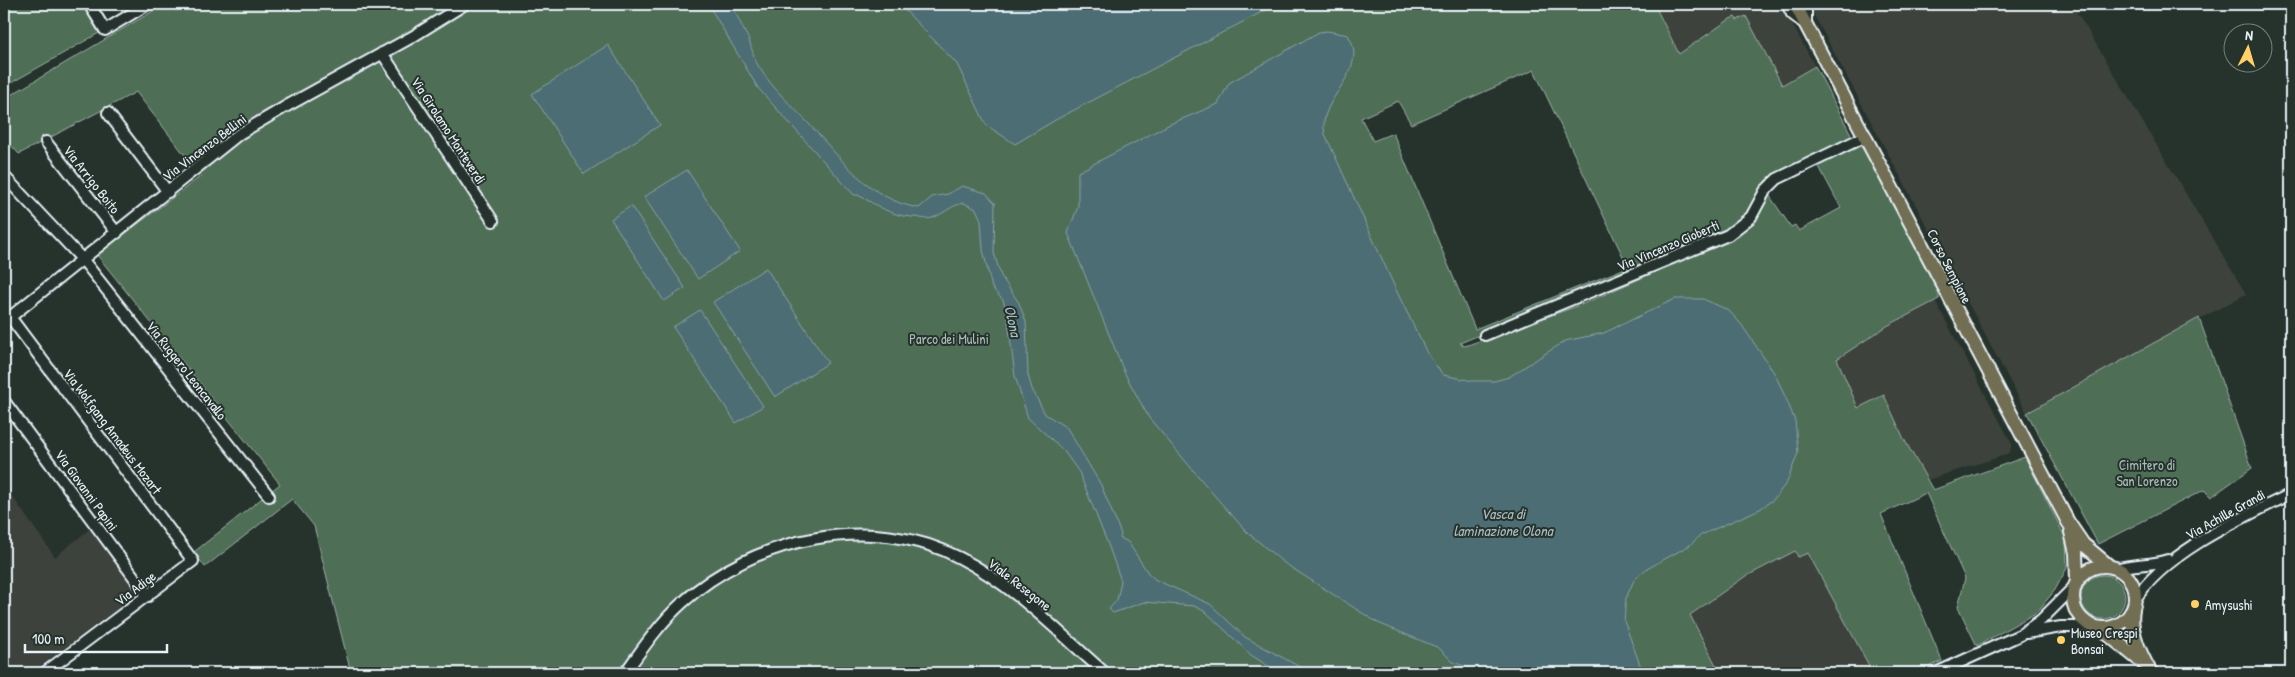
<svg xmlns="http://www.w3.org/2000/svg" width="2295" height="677" font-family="'Patrick Hand',sans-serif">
  <rect width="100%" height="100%" fill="#26332d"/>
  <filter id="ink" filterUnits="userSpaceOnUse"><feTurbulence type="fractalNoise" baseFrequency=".02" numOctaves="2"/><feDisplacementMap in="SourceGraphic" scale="10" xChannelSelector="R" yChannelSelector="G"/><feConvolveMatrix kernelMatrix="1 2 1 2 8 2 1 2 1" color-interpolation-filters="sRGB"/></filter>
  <g filter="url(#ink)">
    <!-- built -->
    <path fill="#3c423c" d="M1654 4H1781L1815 66 1783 86 1735 17 1679 54Z
      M1808 4H1854L1841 13 1856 4H2072L2246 294 2027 413Z
      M1935 301 2012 444 2010 452 2005 455 1927 480 1904 439 1884 396 1858 408 1837 359 1887 326Z
      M4 485 55 557 91 528 137 594 31 673H4Z
      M1795 551 1808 552 1873 673H1720L1690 615 1743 578Z"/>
    <!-- green -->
    <path fill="#4f6e57" stroke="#9cb0a8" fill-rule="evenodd" d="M4 4H82L99 33 4 87Z
      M165 4H1654L1679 54 1730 19 1735 17 1737 20 1746 16 1782 85 1815 66 1853 138 1766 180 1740 223 1595 287 1460 343 1465 346 1583 304 1733 237 1750 224 1769 195 1791 227 1795 225 1799 231 1841 208 1817 163 1855 144 1860 145 1866 153 1939 293V299L1887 326 1837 359 1858 408 1884 395 1904 439 1933 490 2025 457 2066 539 2067 568 2055 590 2037 612 1977 646 1958 607 1965 578 1926 493 1881 514 1942 661 1916 673H1873L1808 553 1798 557 1795 551 1743 578 1690 615 1720 673H351L314 526 292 499 205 567 194 552 280 484 97 255 201 176 136 92 19 154 4 138V99ZM1534 70 1628 267 1475 329 1393 133 1373 141 1361 118 1398 101 1411 124Z
      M2199 318 2252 468 2211 497 2204 490 2098 544 2027 413Z
      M2081 597a22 22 0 1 1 44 0a22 22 0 1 1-44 0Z"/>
    <!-- water -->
    <path fill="#4c6d73" stroke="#8aa2a8" d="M708 4H732C737 16 742 27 748 38 752 47 753 58 759 67 772 88 792 106 809 124 841 158 869 200 919 208L932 197 948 194 962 186 986 193 995 203 994 253 1001 276 1019 303 1026 322 1028 375 1032 389 1045 414 1067 428 1073 438 1101 485 1121 534 1120 538 1128 542 1148 573 1156 580 1210 604 1245 637 1298 666 1320 673H1282L1268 666 1251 655 1206 612 1194 606 1144 602 1113 613 1109 609 1117 600 1121 581 1109 547 1079 472 1063 450 1028 418 1015 376 1007 313 1003 300 992 288 983 250 981 220 976 209 964 203C951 205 944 214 932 218 924 220 920 217 912 217 891 216 877 205 858 195H854L758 88Z
      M899 4H1277L1057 119 1015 144 986 125 957 64Z
      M1327 31 1348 35C1372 72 1315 99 1325 134L1397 292 1427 353 1443 375 1473 381H1494L1509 377 1565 341 1604 333 1675 299H1703L1728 310 1741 324 1775 374 1788 403 1795 421 1798 453 1787 482 1774 499 1760 509 1701 535 1690 545 1645 570 1634 580 1626 598 1624 621 1643 673H1484L1453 662 1439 648 1378 623 1284 563 1247 532 1220 502 1149 418 1125 374 1068 233 1078 206V172L1170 124 1218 104 1229 83 1319 32Z
      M608 45 660 125 584 174 532 94Z
      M687 170 740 251 698 279 644 197Z
      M631 206 685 288 664 301 611 219Z
      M766 268 828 363 775 397 713 302Z
      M700 310 763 406 736 423 673 327Z"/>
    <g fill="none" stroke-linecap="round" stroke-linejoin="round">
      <defs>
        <path id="minor" d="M89 4 105 30 148 4
          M1787 4 1792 14 1805 24
          M1803 4 1806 9V24
          M382 53 493 221
          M108 113 168 192
          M46 142 117 233
          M4 176 83 260 269 496
          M10 317 193 561 44 673
          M4 322 239 134 285 107 412 37 465 4
          M1485 335 1728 235 1751 217 1765 191 1777 179 1866 136
          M4 401 148 596
          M2117 569C2133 563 2151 566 2168 560
          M2134 601C2165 552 2240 519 2291 494
          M2026 633 2061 627H2095
          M625 673C642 649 660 623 682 603 754 537 872 512 960 558 1015 586 1059 633 1105 673
          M1936 673 2020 635 2041 620 2075 586"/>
        <path id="major" d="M1795 4 2068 522 2083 544 2108 565
          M2071 532 2076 553 2077 581
          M2073 597a31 31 0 1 1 62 0a31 31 0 1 1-62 0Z
          M2133 609C2129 631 2141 655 2151 673
          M2100 628 2143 663"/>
      </defs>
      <!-- minor casing -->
      <use href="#minor" stroke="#e8f1f8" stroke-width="14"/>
      <!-- major casing -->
      <use href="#major" stroke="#e8f1f8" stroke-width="16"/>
      <!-- minor -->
      <use href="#minor" stroke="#26332d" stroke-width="10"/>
      <!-- major -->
      <use href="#major" stroke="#726e52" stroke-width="12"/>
    </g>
  </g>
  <!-- markers -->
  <g fill="#ffd166" stroke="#26332d" stroke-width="2">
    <circle cx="2195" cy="604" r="5"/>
    <circle cx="2061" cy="640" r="5"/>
  </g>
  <g text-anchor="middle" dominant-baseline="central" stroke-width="4" stroke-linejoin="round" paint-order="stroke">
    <!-- street labels -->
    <g font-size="14" fill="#e8f1f8" stroke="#26332d">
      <text transform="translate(449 130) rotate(57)">Via Girolamo Monteverdi</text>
      <text transform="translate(204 147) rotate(-37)">Via Vincenzo Bellini</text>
      <text transform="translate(92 179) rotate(52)">Via Arrigo Boito</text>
      <text transform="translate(1668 245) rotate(-23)">Via Vincenzo Gioberti</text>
      <text transform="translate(1950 266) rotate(63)">Corso Sempione</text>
      <text transform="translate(187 370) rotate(52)">Via Ruggero Leoncavallo</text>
      <text transform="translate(113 431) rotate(53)">Via Wolfgang Amadeus Mozart</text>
      <text transform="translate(87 490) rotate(54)">Via Giovanni Papini</text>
      <text transform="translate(2225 514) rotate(-29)">Via Achille Grandi</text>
      <text transform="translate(1020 584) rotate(38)">Viale Resegone</text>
      <text transform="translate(135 588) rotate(-37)">Via Adige</text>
    </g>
    <!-- park labels -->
    <g font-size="14" fill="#abbdb8" stroke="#26332d">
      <text x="949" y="338">Parco dei Mulini</text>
      <text x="2147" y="464">Cimitero di<tspan x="2147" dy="16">San Lorenzo</tspan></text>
    </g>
    <!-- poi labels -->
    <g font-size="14" fill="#e8f1f8" stroke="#26332d" text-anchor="start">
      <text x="2205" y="604">Amysushi</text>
      <text x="2071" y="632">Museo Crespi<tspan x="2071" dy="16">Bonsai</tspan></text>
    </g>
    <!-- water labels -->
    <g font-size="15" font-style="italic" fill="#aabcc3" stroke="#26332d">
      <text transform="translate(1013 321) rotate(77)">Olona</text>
      <text x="1503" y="513">Vasca di<tspan x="1503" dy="17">laminazione Olona</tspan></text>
    </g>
  </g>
  <!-- margin -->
  <rect width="2295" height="677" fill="none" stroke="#26332d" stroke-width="20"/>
  <rect x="10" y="10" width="2275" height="657" fill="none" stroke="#e8f1f8" stroke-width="2" filter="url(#ink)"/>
  <!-- north arrow -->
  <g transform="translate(2248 48) rotate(5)"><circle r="24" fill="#26332d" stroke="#747f7e"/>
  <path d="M0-4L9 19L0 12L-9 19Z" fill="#ffd166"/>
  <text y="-8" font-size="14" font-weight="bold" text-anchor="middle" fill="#e8f1f8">N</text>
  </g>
  <!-- scale -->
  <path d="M25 644v8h142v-8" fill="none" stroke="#e8f1f8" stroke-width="2.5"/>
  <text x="32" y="644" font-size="15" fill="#e8f1f8" stroke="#26332d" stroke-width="4" paint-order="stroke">100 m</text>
</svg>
